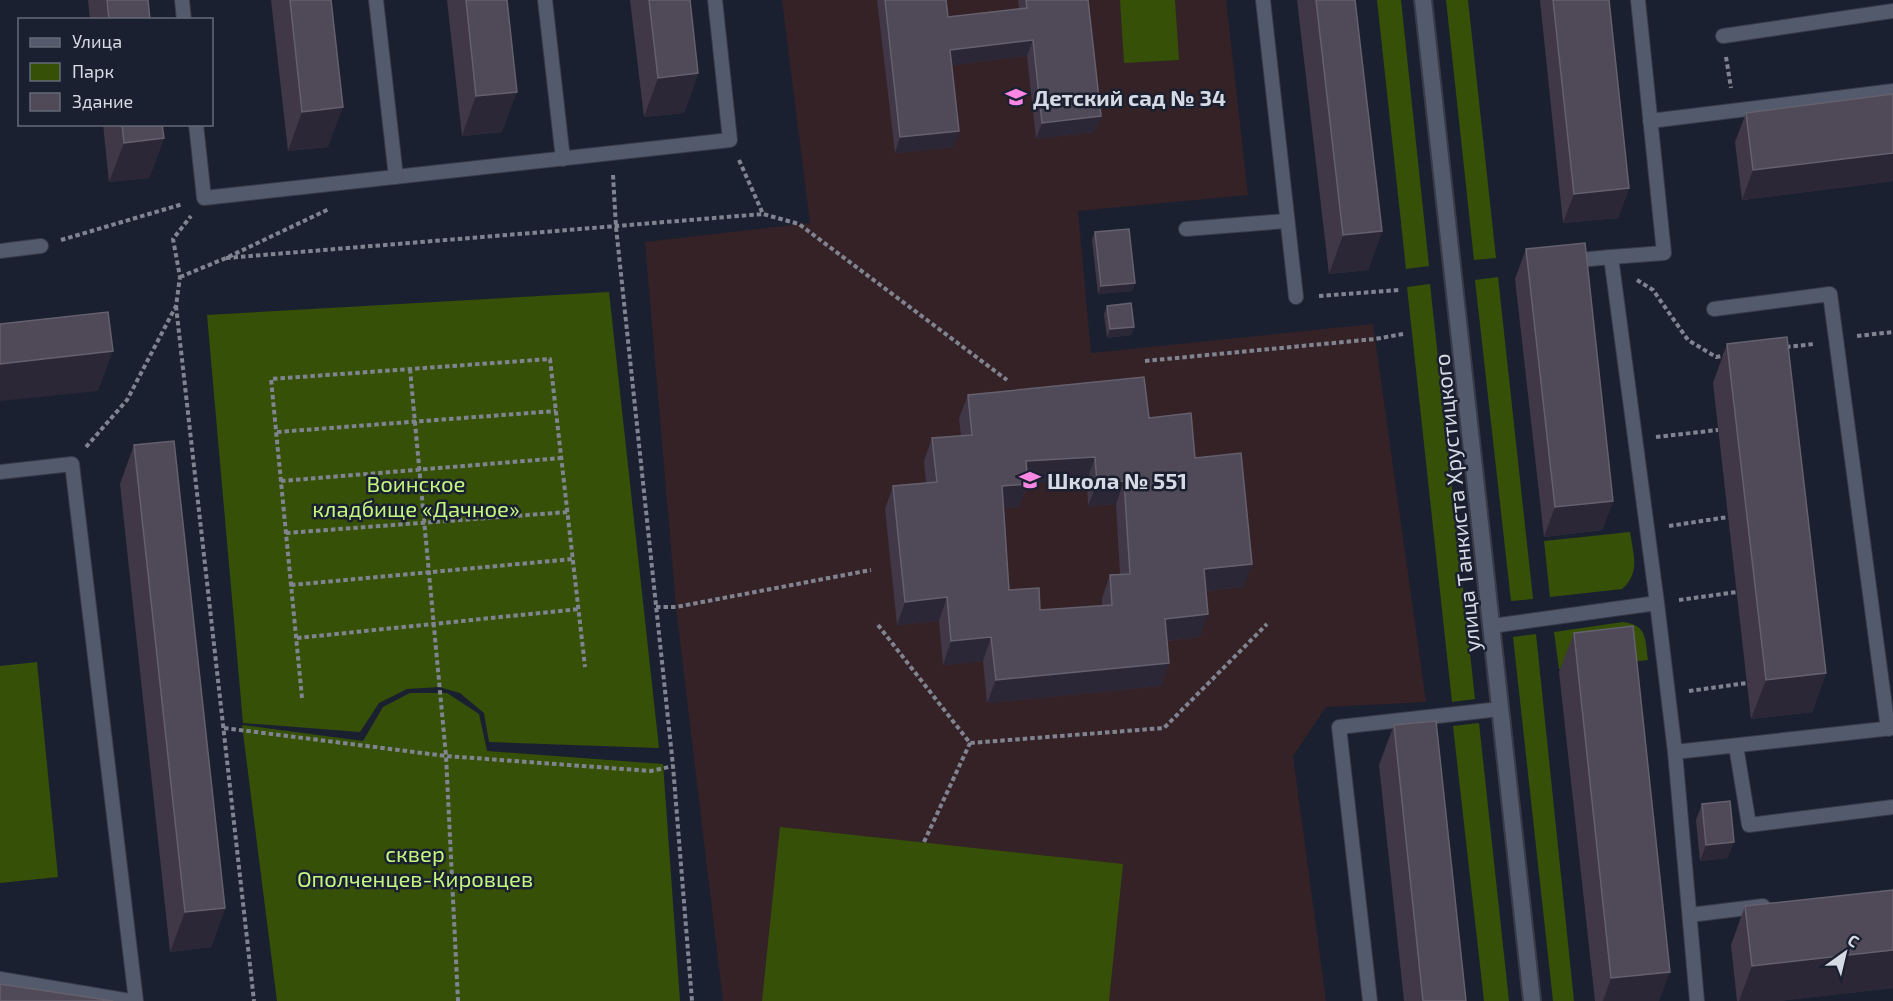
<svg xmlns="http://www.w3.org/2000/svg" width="1893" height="1001" font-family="'Exo 2',sans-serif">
  <rect width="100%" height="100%" fill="#1b2030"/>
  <!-- education -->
  <path fill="#352226" d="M782 0H1226L1248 195 1078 211 1091 353 1373 324 1426 702 1326 707 1293 756 1326 1001H723L676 607 645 242 810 223Z"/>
  <!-- green -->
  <path fill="#365007" d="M1120 0H1175L1179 60 1124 63Z
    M1377 0H1401L1429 266 1406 269Z
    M1446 0H1468L1496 258 1474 260Z
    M1498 277 1533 599 1511 601 1475 280Z
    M1430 284 1475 699 1452 702 1407 287Z
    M609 292 659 748 489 742 484 713 460 693 439 687 407 689 379 703 360 732 243 723 207 315Z
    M1630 532C1633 554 1641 572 1622 589L1550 597 1544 541Z
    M1623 622C1648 625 1645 640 1648 660L1559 669 1554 632Z
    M1536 634 1574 1001H1553L1513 637Z
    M37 662 58 877 0 883V666Z
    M410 693H447L479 714 487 751 663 764 680 1001H277L242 725 363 741 383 707Z
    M1479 723 1509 1001H1484L1453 726Z
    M780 827 1123 864 1109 1001H762Z"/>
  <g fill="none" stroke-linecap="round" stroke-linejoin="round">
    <defs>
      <path id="service" d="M182 0 184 20
        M376 0 396 177
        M545 0 563 159
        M1263 0 1296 297
        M1638 0 1664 253 1611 257 1657 603
        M1723 36 1893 11
        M1650 121 1893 91
        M196 124 204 198 730 140 715 0
        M1186 229 1286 221
        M0 251 41 246
        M1569 261 1611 257
        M1714 309 1830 294 1888 729
        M0 472 72 464 136 1001
        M1492 626 1657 603 1675 752 1697 1001
        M1736 746 1749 825 1893 807
        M1675 752 1893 728
        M1690 915 1763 906
        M0 979 130 1001
        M1370 1001 1339 727 1500 709"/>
      <path id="minor" d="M1423 0 1532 1001"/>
    </defs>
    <!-- service casing -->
    <use href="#service" stroke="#383b49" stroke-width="16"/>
    <!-- minor casing -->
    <use href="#minor" stroke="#383b49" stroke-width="20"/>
    <!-- path -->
    <path stroke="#808491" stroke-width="4" stroke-dasharray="4.5 3" stroke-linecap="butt" d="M1726 57 1731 88
      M739 160 763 214 799 224 1007 380
      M613 175 616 227 673 766 692 1001
      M61 240 183 204
      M226 258 763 214
      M180 277 226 258 329 209
      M1637 280 1653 290 1688 340 1716 357 1728 355
      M1319 296 1399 290
      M176 306 254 1001
      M1857 336 1893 332
      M1786 347 1814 344
      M1145 361 1375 339 1403 334
      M410 369 446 756 458 1001
      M277 432 556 411
      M1656 437 1718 430
      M86 447 127 400 176 306 180 277 173 239 191 216
      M281 481 561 458
      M1669 526 1728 517
      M286 533 568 512
      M291 585 573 559
      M1679 600 1737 592
      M656 607H676L871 570
      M878 625 970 743 1164 728 1267 624
      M297 638 579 609
      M1689 691 1747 683
      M302 698 271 379 550 359 585 667
      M224 728 446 756 651 771 673 766
      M924 842 970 743"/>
    <!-- service -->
    <use href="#service" stroke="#535a6c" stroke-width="14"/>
    <!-- minor -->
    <use href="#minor" stroke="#535a6c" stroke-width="16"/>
  </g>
  <!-- wall -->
  <path fill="#403747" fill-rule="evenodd" d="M88 0H148L150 20H90Z
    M271 0H331L328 147 288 151Z
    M447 0H507L502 132 462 136Z
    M630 0H690L698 73 684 113 644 117Z
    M877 0H946L948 17 1019 9 1018 0H1088L1095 132 1036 139 1027 56 952 65 954 147 895 153Z
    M1297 0H1355L1382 231 1368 270 1329 274Z
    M1540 0H1609L1629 188 1618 218 1563 223Z
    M1893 94V181L1742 200 1735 142 1746 113Z
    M103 124H162L164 138 149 178 109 182Z
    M1095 232 1135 283 1132 291 1098 294 1092 240Z
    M1526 249 1613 501 1602 530 1544 537 1515 279Z
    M1107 306 1134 327 1131 335 1107 338 1104 314Z
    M1727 344 1826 673 1812 712 1751 719 1713 383Z
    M968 395 1149 418 1195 458 1244 587 1206 591 1200 637 1167 641 1169 663 1161 686 987 703 983 661 943 665 939 621 897 625 885 509 893 486 926 483 924 461 932 438 961 436 959 418ZM1087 480 1088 506 1116 504 1120 574 1110 575 1102 598V606L1040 610 1009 590 1004 508 1019 507 1028 484Z
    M134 445 225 908 211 947 170 952 120 484Z
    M1574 633 1659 1001H1595L1559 672Z
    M1394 725 1466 1001H1404L1379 765Z
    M1702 804 1728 858 1700 861 1696 820Z
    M1893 890V988L1777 1001H1737L1731 945 1745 906Z"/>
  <!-- shaded-wall -->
  <path fill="#2b2737" d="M1033 40 1027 56 944 66 950 50Z
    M698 73 684 113 644 117 658 78Z
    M517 92 502 132 462 136 476 96Z
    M343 107 328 147 288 151 302 112Z
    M1101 116 1095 132 1036 139 1042 123Z
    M959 131 954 147 895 153 900 137Z
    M164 138 149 178 109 182 124 143Z
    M1893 153V181L1742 200 1753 170Z
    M1629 188 1618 218 1563 223 1574 194Z
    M1382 231 1368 270 1329 274 1343 235Z
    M1135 283 1132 291 1098 294 1101 286Z
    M1134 327 1131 335 1107 338 1110 329Z
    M113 351 98 391 0 401V364Z
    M1095 457 1087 480 1028 484 1019 507 994 509 1002 486 1026 461Z
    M1124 481 1116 504 1088 506 1097 483Z
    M1613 501 1602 530 1544 537 1555 507Z
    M1252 564 1244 587 1195 592 1204 569Z
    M947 597 939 621 897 625 905 602Z
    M1208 614 1200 637 1156 642 1165 619Z
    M991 637 983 661 943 665 951 641Z
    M1169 663 1161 686 987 703 996 680Z
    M1826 673 1812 712 1751 719 1766 680Z
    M1734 842 1728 858 1700 861 1706 845Z
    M225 908 211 947 170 952 185 912Z
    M1893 950V988L1777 1001H1739L1752 966Z
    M1670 972 1659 1001H1603L1611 978Z"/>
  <!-- building -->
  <path fill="#504958" stroke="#65606e" stroke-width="1.5" fill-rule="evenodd" d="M107 0H148L150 20H109Z
    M290 0H331L343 107 302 112Z
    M466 0H507L517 92 476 96Z
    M649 0H690L698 73 658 78Z
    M885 0H946L948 17 1027 8 1026 0H1088L1101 116 1042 123 1033 40 950 50 959 131 900 137Z
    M1316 0H1355L1382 231 1343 235Z
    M1553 0H1609L1629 188 1574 194Z
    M1893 94V153L1753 170 1746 113Z
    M122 124H162L164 138 124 143Z
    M1129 229 1135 283 1101 286 1095 232Z
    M1585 243 1613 501 1555 507 1526 249Z
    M1131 303 1134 327 1110 329 1107 306Z
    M108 312 113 351 0 364V324Z
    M1787 337 1826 673 1766 680 1727 344Z
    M1144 377 1149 418 1191 413 1195 458 1241 453 1252 564 1204 569 1208 614 1165 619 1169 663 996 680 991 637 951 641 947 597 905 602 893 486 937 482 932 438 972 435 968 395ZM1095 457 1097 483 1124 481 1130 574 1110 575 1112 605 1040 610 1039 588 1009 590 1002 486 1028 484 1026 461Z
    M174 441 225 908 185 912 134 445Z
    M1633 626 1670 972 1611 978 1574 633Z
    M1436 721 1466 1001H1423L1394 725Z
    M1730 801 1734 842 1706 845 1702 804Z
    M1893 890V950L1752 966 1745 906Z
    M0 984 113 1001H0Z"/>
  <!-- icons -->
  <defs>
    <symbol id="school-bare" viewBox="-9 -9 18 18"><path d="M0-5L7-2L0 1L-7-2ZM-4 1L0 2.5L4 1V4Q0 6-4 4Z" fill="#fb87e5" stroke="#1b2030" stroke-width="2.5" paint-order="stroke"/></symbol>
  </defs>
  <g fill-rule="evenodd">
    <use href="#school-bare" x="1001" y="82" width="30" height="30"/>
    <use href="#school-bare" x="1015" y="465" width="30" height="30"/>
  </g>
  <g text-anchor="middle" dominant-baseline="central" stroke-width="5" stroke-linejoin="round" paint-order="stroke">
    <!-- poi labels -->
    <g font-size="22" font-weight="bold" fill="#d6dae4" stroke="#1b2030" text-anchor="start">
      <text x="1033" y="97">Детский сад № 34</text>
      <text x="1047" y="480">Школа № 551</text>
    </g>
    <!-- park labels -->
    <g font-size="22" fill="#c2f67f" stroke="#1b2030">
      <text x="416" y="483">Воинское<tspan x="416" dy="25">кладбище «Дачное»</tspan></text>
      <text x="415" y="853">сквер<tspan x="415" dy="25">Ополченцев-Кировцев</tspan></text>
    </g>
    <!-- street labels -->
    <g font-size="22" fill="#d6dae4" stroke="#1b2030">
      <text transform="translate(1456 503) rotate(-96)">улица Танкиста Хрустицкого</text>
    </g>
  </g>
  <!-- legend -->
  <rect x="18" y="18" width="195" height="108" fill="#1b2030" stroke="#666a78" stroke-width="1.5"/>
  <rect x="30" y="38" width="30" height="9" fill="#535a6c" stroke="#666a78" stroke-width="1.5"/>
  <text x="72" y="48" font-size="18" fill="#d6dae4">Улица</text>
  <rect x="30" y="63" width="30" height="18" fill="#365007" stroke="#666a78" stroke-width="1.5"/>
  <text x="72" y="78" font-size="18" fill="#d6dae4">Парк</text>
  <rect x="30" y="93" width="30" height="18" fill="#504958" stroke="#666a78" stroke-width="1.5"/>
  <text x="72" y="108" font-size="18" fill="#d6dae4">Здание</text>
  <!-- north arrow -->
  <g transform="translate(1845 953) rotate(34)" stroke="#1b2030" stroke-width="4.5" paint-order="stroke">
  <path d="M0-4.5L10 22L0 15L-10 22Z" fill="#d6dae4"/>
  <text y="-9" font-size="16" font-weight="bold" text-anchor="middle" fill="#d6dae4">С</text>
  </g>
</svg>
